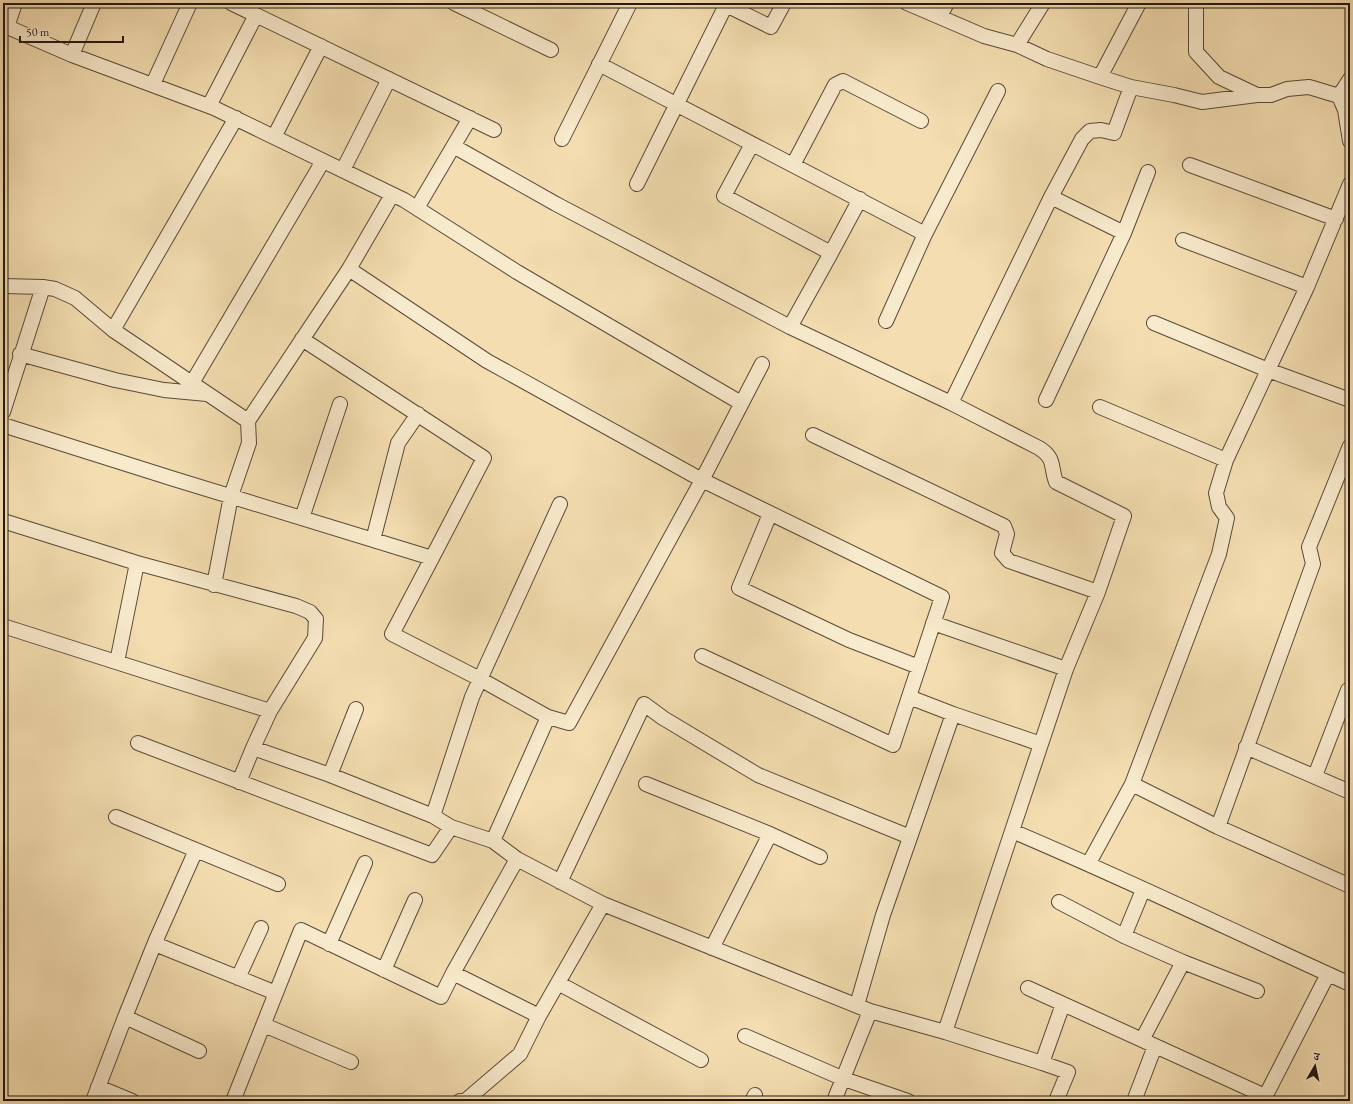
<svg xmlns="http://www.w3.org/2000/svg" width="1353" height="1104" font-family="'EB Garamond','Noto Serif Devanagari',serif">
  <rect width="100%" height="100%" fill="#f4deb1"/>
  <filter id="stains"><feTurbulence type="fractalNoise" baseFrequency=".005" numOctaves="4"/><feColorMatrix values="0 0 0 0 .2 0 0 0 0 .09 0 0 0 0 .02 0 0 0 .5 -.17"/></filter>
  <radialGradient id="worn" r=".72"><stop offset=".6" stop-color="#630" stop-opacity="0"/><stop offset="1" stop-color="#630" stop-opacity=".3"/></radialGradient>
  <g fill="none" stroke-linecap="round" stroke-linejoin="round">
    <defs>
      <path id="street" d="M231 3 494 130
        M454 3 551 50
        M722 3 771 27 784 3
        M907 3 984 36 1017 45 1047 59 1100 77 1139 3
        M1196 3V52L1219 77 1257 95H1271L1287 89 1309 87 1339 96
        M940 16 947 3
        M3 25 72 55 214 108 404 200 517 272 741 403
        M7 27 15 3
        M1017 45 1043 3
        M72 55 94 3
        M599 64 925 234 886 321
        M1350 79 1339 96 1345 110 1350 141
        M153 84 190 3
        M1131 87 1174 95 1202 102 1257 95
        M209 106 256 15
        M274 137 321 46
        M562 139 630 3
        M752 144 724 196 831 253 860 199
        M455 147 556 204 790 327 951 403 1039 448C1056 459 1050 466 1056 482L1124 516 1098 592 1066 669 1012 831
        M793 165 835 85 843 81 921 121
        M1190 165 1336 219
        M343 170 389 79
        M637 184 727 3
        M1051 197 1124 233
        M417 208 470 118
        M925 234 998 91
        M1183 240 1307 287
        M349 269 487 361 702 480 942 597 893 745 702 656
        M3 286 43 287 55 289 75 298 113 330 248 421 349 269 392 195
        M1154 323 1268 370 1350 400
        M790 327 831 253
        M113 330 236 118
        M20 354 115 380 164 390 207 394
        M192 383 323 161
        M1046 400 1124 233 1148 172
        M951 403 1051 197 1082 139 1090 131 1101 130 1114 133 1131 87 1100 77
        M1100 407 1226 460
        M3 412 43 287
        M3 425 174 479 432 558 484 458 302 339
        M813 435 1004 526 1007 534 1002 553 1009 561 1098 592
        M770 514 739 588 849 640 919 667
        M302 518 340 404
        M3 521 137 563 296 606 310 612 316 619 315 638 270 711 3 626
        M373 540 398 443 418 414
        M432 558 392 634 480 679 548 717
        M214 585 231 496 249 443 248 421
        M933 623 1066 669
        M117 662 137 563
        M909 697 953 714
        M270 711 253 748 330 775 433 816 472 697 560 504
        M138 743 432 855 451 827
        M1246 747 1350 792
        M330 775 356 709
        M1315 776 1348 690 1350 691
        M239 782 253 748
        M646 784 770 834
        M1132 784 1218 827 1350 886
        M116 817 278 884
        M1218 827 1313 564 1309 547 1350 446
        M493 841 548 717 569 723 702 480 762 364
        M517 859 603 904
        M1089 863 1132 784 1219 554 1227 518 1219 507 1216 493 1226 460 1307 287 1350 184
        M560 882 644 704 663 718 758 775 910 837
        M1059 902 1124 936 1183 962 1142 1040
        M1124 936 1143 890
        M155 944 276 993
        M329 944 365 863
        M712 948 770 834 820 857
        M1183 962 1257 991
        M384 970 415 900
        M453 973 539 1016
        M238 978 261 928
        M558 983 701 1060
        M1028 988 1265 1096
        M857 1005 883 915 953 714 1041 744
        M870 1011 945 1032 1012 831C1126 879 1237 933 1350 984
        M125 1017 156 940 196 850
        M264 1025 351 1062
        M945 1032 1042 1063 1063 1004
        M745 1036 844 1079 908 1101
        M1042 1063 1068 1072 1056 1101
        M98 1087 132 1101
        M93 1101 125 1017 199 1051
        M233 1101 301 930 441 997 453 973 517 859 493 841 451 827 433 816
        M460 1101H465L520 1054 539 1016 603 904 870 1011 834 1101
        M752 1101 755 1095
        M1134 1101 1155 1046
        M1263 1101 1328 974"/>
    </defs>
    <!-- street casing -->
    <use href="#street" stroke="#584a38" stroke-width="16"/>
    <!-- street -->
    <use href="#street" stroke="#f8eacc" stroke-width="14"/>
  </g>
  <!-- margin -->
  <rect width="1353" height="1104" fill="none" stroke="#f4deb1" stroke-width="16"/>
  <rect x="4" y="4" width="1345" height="1096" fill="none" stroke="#241810" stroke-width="2"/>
  <rect x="8" y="8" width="1337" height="1088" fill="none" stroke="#241810"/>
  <!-- north arrow -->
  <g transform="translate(1315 1066) rotate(9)" stroke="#f8eacc" stroke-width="3" paint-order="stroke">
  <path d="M0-3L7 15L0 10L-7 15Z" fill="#241810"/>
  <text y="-6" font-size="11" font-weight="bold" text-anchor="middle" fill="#241810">उ</text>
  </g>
  <!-- scale -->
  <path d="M20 36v6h103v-6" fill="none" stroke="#241810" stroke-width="2"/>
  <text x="26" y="36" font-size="12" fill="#241810" stroke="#f8eacc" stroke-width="3" paint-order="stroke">50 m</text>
  <rect width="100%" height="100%" filter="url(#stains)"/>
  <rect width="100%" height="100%" fill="url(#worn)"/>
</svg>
